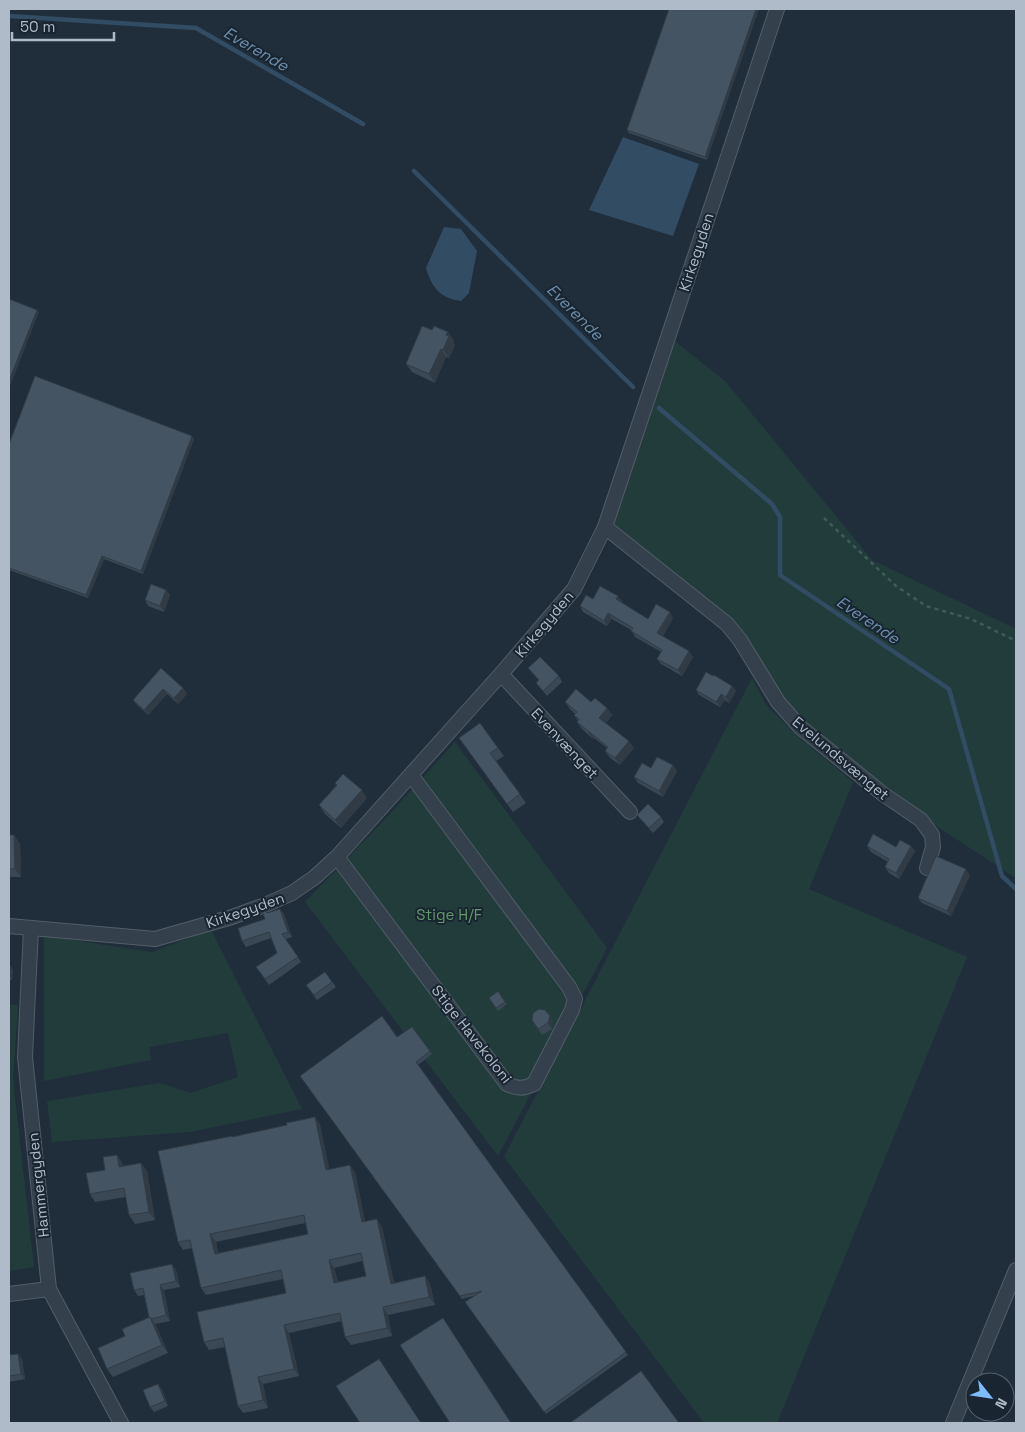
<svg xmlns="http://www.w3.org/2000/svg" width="1025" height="1432" font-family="'Space Grotesk',sans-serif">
  <rect width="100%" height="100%" fill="#202e3b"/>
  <!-- green -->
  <path fill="#223c3c" d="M672 339 725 381 872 560 1016 629V878L930 822 920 811 855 763 806 722 779 692 734 621 613 525Z
    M752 678 767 706 795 734 853 782 809 889 967 957 777 1423H704L504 1157Z
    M455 742 607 948 498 1156 305 902 390 814Z
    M211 930 302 1109 190 1132 52 1142 47 1101 160 1083 191 1093 238 1077 228 1033 149 1047 151 1060 44 1081V936L152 952Z
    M9 1005H18L13 1079 34 1267 9 1271Z"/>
  <!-- water -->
  <path fill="#324c64" d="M623 137 699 164 673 236 589 210Z
    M444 227 461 229 477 251 469 293 461 301C440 298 432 288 426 268Z"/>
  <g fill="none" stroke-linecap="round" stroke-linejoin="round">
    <!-- stream -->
    <path stroke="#324c64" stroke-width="4.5" d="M9 16 196 28 363 124
      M414 171 633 387
      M659 408 772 504 780 517V575L949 689 1002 876 1016 889"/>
    <defs>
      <path id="minor" d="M605 527 727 624 740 640 778 702 800 727 883 794 921 820 932 835 933 847 927 868
        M501 674 630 812
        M337 857 507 1084C518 1089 523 1089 534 1084L572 1010 575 999 569 987 411 775
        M9 926 155 939 232 917 265 905 292 893 315 877 337 857 501 674 574 589 605 527 777 9
        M31 928 25 1057 49 1289 121 1423
        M9 1294 49 1289
        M953 1423 1016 1270"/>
    </defs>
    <!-- minor casing -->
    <use href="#minor" stroke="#525e69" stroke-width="16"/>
    <!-- path -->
    <path stroke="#405959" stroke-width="2.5" stroke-dasharray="4 4" stroke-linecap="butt" d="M824 518 896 586 926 606 971 619 1016 641"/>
    <!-- minor -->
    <use href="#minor" stroke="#34404b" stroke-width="14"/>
  </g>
  <!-- wall -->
  <path fill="#3a4855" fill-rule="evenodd" d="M669 9 707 160 629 133 627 130Z
    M454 340 453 342 455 345 449 358 446 357 435 383 412 372 406 364Z
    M194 439 143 574 104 559 88 598 9 570V444Z
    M166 590 170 595 164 612 148 606 145 600Z
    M593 599 622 601 621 603 648 619 673 618 663 636 693 657 682 676 661 664 657 659 661 652 635 637 631 630 612 619 607 626 583 612 580 606Z
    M161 668 183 688 187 694 178 704 167 694 148 715 137 705 133 700Z
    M528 668 559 676 562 682 547 696 536 683 538 680Z
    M713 676 732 686 736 691 729 703 725 700 720 707 699 695 696 690Z
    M565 702H591L607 708 612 715 606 723 634 748 620 765 610 758 605 751 607 748 594 738 593 739 582 729 577 722 578 721 574 715 575 714 570 709Z
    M480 723 504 756 496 761 526 803 513 812 459 738Z
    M651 768 677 771 663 797 638 783 634 777Z
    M335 783 367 798 341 828 325 814 319 805 336 786Z
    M637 815 661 817 664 822 653 833 641 820Z
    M9 835H14L20 844 21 877H9Z
    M867 846 896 847 911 846 915 851 899 879 889 873 885 867 888 862 871 852Z
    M970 875 951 916 922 903 918 898Z
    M280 909 284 914 292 937 286 939 301 962 269 985 256 967 277 953 271 938 246 947 242 941 265 919 267 913Z
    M9 964 13 970 12 980H9Z
    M325 972 336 987 317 1000 306 985Z
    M498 991 507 1004 498 1011 489 998Z
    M533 1013 553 1022 552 1029 542 1035 538 1029Z
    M412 1027 432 1054 418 1065 628 1355 546 1414 465 1302 474 1296 462 1299 300 1076 397 1037Z
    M315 1117 320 1125 329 1169 355 1172 365 1222 377 1219 382 1227 394 1283 425 1276 430 1284 435 1305 388 1315 392 1336 351 1345 345 1337 342 1321 289 1333 299 1376 263 1384 268 1408 243 1413 238 1406 225 1347 209 1350 204 1342 286 1293 283 1279 206 1295 201 1288 192 1248 183 1250 178 1242 233 1137 287 1125ZM305 1223 308 1234 218 1253 216 1242ZM362 1261 366 1276 338 1282 334 1268Z
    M117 1155 122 1163 123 1166 141 1163 147 1171 155 1220 135 1224 129 1215 126 1197 95 1202 90 1194 105 1170Z
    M176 1270 180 1287 164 1290 170 1321 155 1324 168 1353 113 1377 107 1369 149 1317 144 1295 138 1296 134 1290Z
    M18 1354 22 1359 25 1379 9 1382V1355Z
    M158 1384 162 1390 168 1406 154 1412 150 1407Z"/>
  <!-- shaded-wall -->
  <path fill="#303b45" d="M756 9H759L707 160 705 157Z
    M37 310 39 312 9 389V381Z
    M448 332 454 340 453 342 455 345 449 358 443 350Z
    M441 349 446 357 435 383 429 374Z
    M192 436 194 439 143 574 141 571Z
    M102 556 104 559 88 598 86 595Z
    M166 590 170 595 164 612 160 606Z
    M618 596 622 601 620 605 616 599Z
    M670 612 673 618 661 639 657 633Z
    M608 613 612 619 607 626 604 621Z
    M689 651 693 657 682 676 678 670Z
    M732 686 736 691 729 703 726 697Z
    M183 688 187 694 178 704 174 698Z
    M163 689 167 694 148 715 144 710Z
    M721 694 725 700 720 707 716 702Z
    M607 708 612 715 604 725 599 718Z
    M589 731 594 738 593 739 588 732Z
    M629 741 634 748 620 765 615 758Z
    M673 765 677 771 663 797 659 791Z
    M362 790 367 798 341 828 335 820Z
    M14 835 20 844 21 877 15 869Z
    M911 846 915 851 899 879 896 873Z
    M966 869 970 875 951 916 947 911Z
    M280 909 284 914 292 937 288 932Z
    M9 964 13 970 12 980 9 975Z
    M550 1016 553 1022 552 1029 548 1023Z
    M315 1117 320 1125 331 1177 326 1170Z
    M117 1155 122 1163 124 1175 119 1167Z
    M141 1163 147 1171 155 1220 149 1212Z
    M350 1165 355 1172 367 1230 362 1222Z
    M377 1219 382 1227 396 1291 391 1284Z
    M210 1234 216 1242 220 1262 215 1254Z
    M329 1260 334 1268 340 1291 334 1283Z
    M172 1264 176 1270 180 1287 176 1281Z
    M425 1276 430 1284 435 1305 429 1297Z
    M160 1285 164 1290 170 1321 166 1315Z
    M383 1307 388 1315 392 1336 387 1328Z
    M150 1317 156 1325 168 1353 162 1345Z
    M284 1325 289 1333 299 1376 294 1369Z
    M18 1354 22 1359 25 1379 21 1374Z
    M258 1377 263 1384 268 1408 263 1400Z
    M158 1384 162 1390 168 1406 165 1401Z"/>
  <!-- building -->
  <path fill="#445463" stroke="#303b45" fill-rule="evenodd" d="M669 9H756L705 157 627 130Z
    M9 299 37 310 9 381Z
    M422 326 432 330 434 326 448 332 446 335 449 336 443 350 441 349 429 374 406 364Z
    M35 376 192 436 141 571 102 556 86 595 9 568V444Z
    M151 584 166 590 160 606 145 600Z
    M600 586 618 596 616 599 648 619 656 604 670 612 657 633 689 651 678 670 657 659 662 650 631 631 633 628 608 613 604 621 580 606 586 595 593 599Z
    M540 657 559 676 543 691 536 683 539 680 528 668Z
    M161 668 183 688 174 698 163 689 144 710 133 700Z
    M706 672 713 676 714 675 732 686 726 697 721 694 716 702 696 690Z
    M576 689 591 702 595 698 607 708 599 718 629 741 615 758 605 751 608 747 577 722 579 719 574 715 577 712 565 702Z
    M480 723 498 748 490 753 520 794 507 804 459 738Z
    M657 757 673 765 659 791 634 777 642 763 651 768Z
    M343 774 362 790 335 820 319 805 337 785 335 783Z
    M648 804 661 817 649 828 637 815Z
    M873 834 896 847 900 840 911 846 896 873 885 867 889 859 867 846Z
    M9 835H14L15 869H9Z
    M936 856 966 869 947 911 918 898Z
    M280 909 288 932 282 934 298 957 265 979 256 967 277 953 269 932 242 941 238 928 265 919 262 911 265 910 267 913Z
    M325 972 332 982 314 995 306 985Z
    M498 991 505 1002 496 1008 489 998Z
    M539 1009 545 1010 550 1016 548 1023 538 1029 532 1020 533 1013Z
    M382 1016 397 1037 412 1027 430 1051 416 1062 626 1352 544 1412 465 1302 482 1291 460 1296 300 1076Z
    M315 1117 326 1170 350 1165 362 1222 377 1219 391 1284 425 1276 429 1297 383 1307 387 1328 345 1337 340 1313 284 1325 294 1369 258 1377 263 1400 238 1406 223 1338 204 1342 197 1312 286 1293 281 1270 201 1288 190 1240 178 1242 158 1151 232 1136V1137L287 1125 286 1123ZM304 1215 308 1234 215 1254 210 1234ZM361 1253 366 1276 334 1283 329 1260Z
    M117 1155 119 1167 141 1163 149 1212 129 1215 124 1188 90 1194 86 1173 105 1170 103 1157Z
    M172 1264 176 1281 160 1285 166 1315 151 1319 150 1317H149L143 1288 134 1290 130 1273Z
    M150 1317 162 1345 107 1369 98 1348 125 1336 122 1329Z
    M443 1318 511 1423H450L400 1345Z
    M18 1354 21 1374 9 1376V1355Z
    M379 1359 421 1423H360L336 1386Z
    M641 1371 679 1423H570Z
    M158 1384 165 1401 150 1407 143 1390Z"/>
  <g text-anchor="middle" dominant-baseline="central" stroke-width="4" stroke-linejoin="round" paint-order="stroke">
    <!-- street labels -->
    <g font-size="15" fill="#afbbc8" stroke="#192530">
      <text transform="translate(696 252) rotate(-72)">Kirkegyden</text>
      <text transform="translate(544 624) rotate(-50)">Kirkegyden</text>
      <text transform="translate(565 743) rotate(47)">Evenvænget</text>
      <text transform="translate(841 758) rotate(40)">Evelundsvænget</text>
      <text transform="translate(245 910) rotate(-19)">Kirkegyden</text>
      <text transform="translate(472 1034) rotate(52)">Stige Havekoloni</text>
      <text transform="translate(38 1185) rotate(-96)">Hammergyden</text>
    </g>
    <!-- park labels -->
    <g font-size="15" fill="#649a6b" stroke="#192530">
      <text x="449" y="914">Stige H/F</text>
    </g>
    <!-- water labels -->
    <g font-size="16" font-style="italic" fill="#6d8fad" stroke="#192530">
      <text transform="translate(256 49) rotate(30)">Everende</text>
      <text transform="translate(575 312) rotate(45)">Everende</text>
      <text transform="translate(868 620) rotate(34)">Everende</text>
    </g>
  </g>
  <!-- border -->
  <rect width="1025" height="1432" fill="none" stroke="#afbbc8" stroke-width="20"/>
  <!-- north arrow -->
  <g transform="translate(990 1397) rotate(120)"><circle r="24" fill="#192530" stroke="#55616d"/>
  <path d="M0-4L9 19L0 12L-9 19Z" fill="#7dbcff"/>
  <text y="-8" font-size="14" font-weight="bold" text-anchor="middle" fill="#afbbc8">N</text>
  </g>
  <!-- scale -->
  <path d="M12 32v8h102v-8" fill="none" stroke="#afbbc8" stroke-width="2.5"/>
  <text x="20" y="32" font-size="15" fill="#afbbc8" stroke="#192530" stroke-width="4" paint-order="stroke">50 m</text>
</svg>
